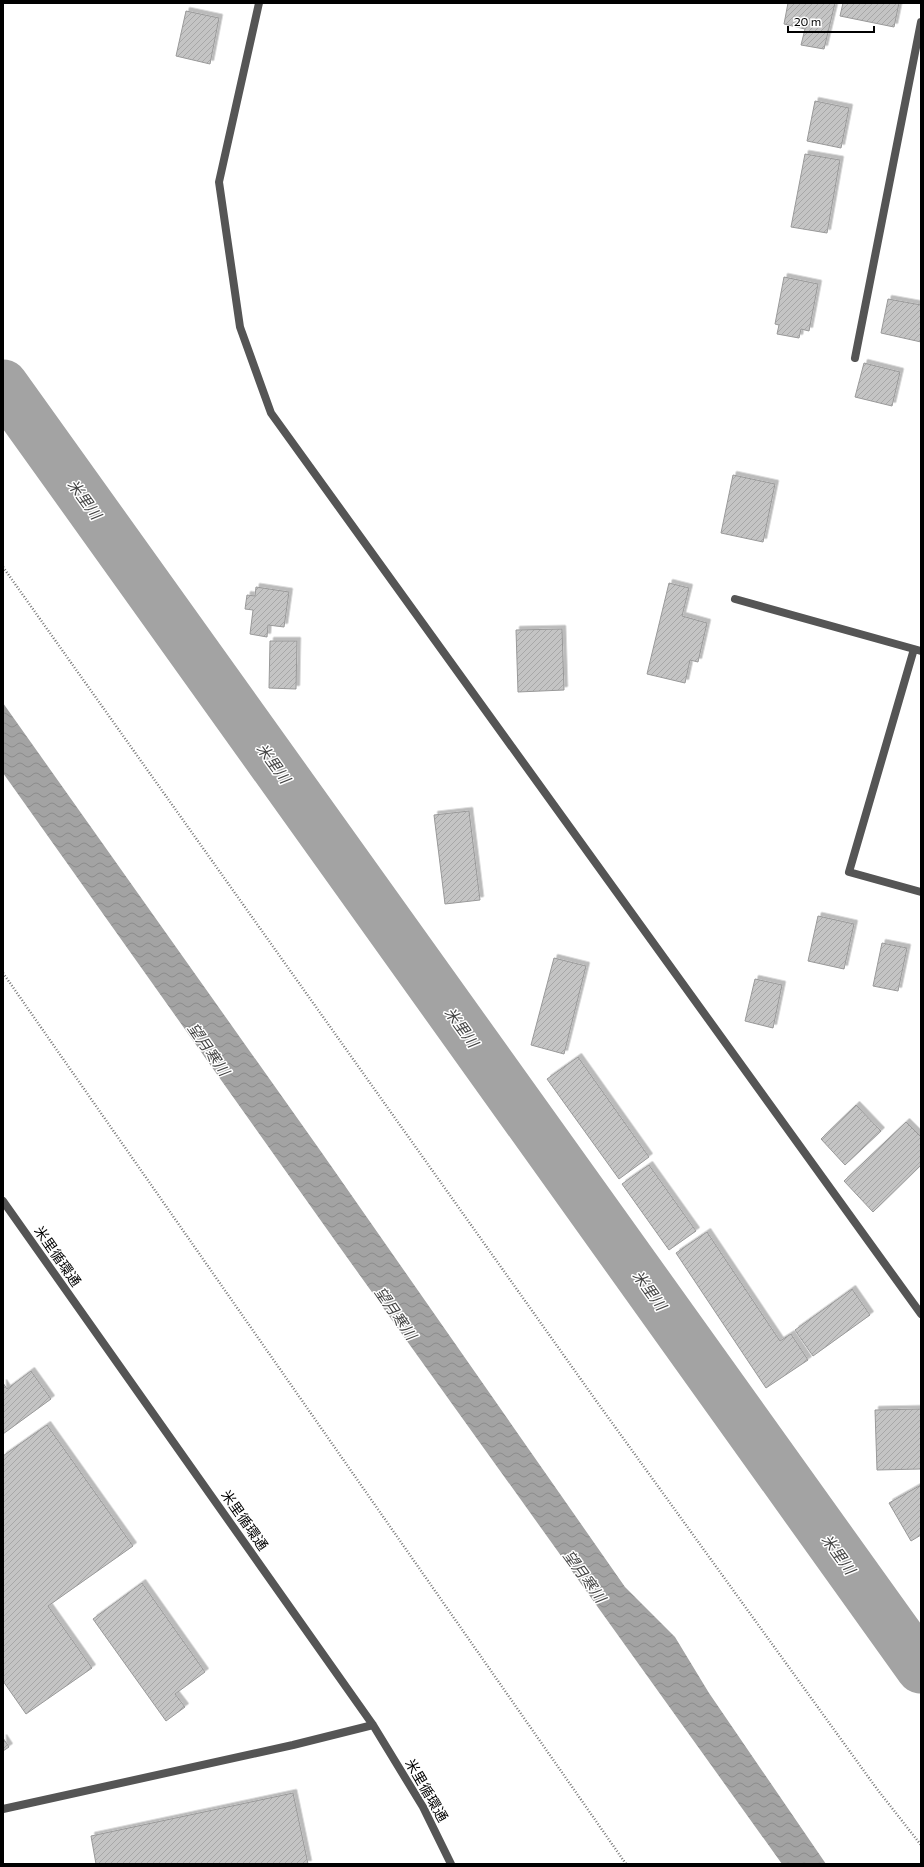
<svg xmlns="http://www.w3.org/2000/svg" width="924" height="1867" font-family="Commissioner,'Noto Sans JP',sans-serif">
  <defs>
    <pattern id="water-waves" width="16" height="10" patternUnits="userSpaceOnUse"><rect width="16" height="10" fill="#a3a3a3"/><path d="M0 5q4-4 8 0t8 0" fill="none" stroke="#8b8b8b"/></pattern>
    <pattern id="building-hatch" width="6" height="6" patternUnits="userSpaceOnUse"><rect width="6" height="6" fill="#c4c4c4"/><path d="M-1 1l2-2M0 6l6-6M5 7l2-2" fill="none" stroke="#a7a7a7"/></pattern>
    <filter id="shadow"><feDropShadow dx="3.5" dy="-3.5" stdDeviation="0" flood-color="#0004"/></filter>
  </defs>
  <rect width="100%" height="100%" fill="#fff"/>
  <!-- water -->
  <path fill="url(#water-waves)" d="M3 703 322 1153 625 1587 675 1637 709 1693 826 1864H782L336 1242 3 773Z"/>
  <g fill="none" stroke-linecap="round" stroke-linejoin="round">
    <!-- river -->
    <path stroke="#a3a3a3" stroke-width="51" d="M3 385 921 1668"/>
  </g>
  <!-- building -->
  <path fill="url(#building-hatch)" stroke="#999" filter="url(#shadow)" d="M788 3H835L824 49 801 45 805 29 784 24Z
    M843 3H899L894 27 840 16Z
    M186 11 219 18 210 64 176 56Z
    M815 101 849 108 841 148 807 141Z
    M805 154 840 160 827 233 791 227Z
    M784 277 818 284 809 331 801 329 799 338 777 334 779 325 775 324Z
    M888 299 921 305V342L881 333Z
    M864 363 900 372 892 406 855 397Z
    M733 475 775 484 763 542 721 533Z
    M669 583 689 588 682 616 707 623 698 662 690 660 685 683 647 674Z
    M256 587 289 592 284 627 268 625 267 637 250 634 253 610 245 609 247 595 255 596Z
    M562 629 564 690 518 692 516 630Z
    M270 641H297L296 689 269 688Z
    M469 811 480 900 445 904 434 815Z
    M818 916 854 924 844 969 808 961Z
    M882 943 907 948 898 991 873 986Z
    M554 958 586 966 564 1054 531 1045Z
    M755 979 782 985 773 1028 745 1021Z
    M578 1057 649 1157 619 1179 547 1079Z
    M856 1105 881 1131 845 1165 821 1139Z
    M906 1122 921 1137V1165L873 1212 844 1181Z
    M649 1165 696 1231 669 1250 622 1184Z
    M707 1232 780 1341 791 1334 808 1360 766 1388 676 1253Z
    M852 1289 870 1315 813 1356 795 1330Z
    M31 1371 51 1399 3 1434V1383L7 1389Z
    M921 1409V1469L877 1470 875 1410Z
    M47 1425 133 1546 48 1606 92 1668 26 1714 3 1681V1456Z
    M921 1485V1535L911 1541 889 1503Z
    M142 1583 205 1672 175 1694 185 1707 166 1721 93 1619Z
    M3 1738 9 1747 3 1751Z
    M293 1793 308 1864H96L91 1836Z"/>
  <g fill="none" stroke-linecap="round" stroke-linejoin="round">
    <!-- path -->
    <path stroke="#777" stroke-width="2.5" stroke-dasharray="1 2" stroke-linecap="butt" d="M3 567 597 1402 877 1789 921 1845
      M3 973 626 1864"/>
    <!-- lane -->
    <path stroke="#555" stroke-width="8" d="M259 3 219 182 240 327 271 413 921 1314
      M855 358 921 22
      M735 599 921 651
      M914 649 849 872 921 892"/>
    <!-- street -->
    <path stroke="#555" stroke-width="8" d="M3 1201 373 1725 423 1807 451 1864
      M3 1809 293 1745 373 1725"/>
  </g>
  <g text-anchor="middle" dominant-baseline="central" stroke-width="3" stroke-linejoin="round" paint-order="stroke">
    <!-- street labels -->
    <g font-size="14" fill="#000" stroke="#fff">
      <text transform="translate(58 1256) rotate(55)">米里循環通</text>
      <text transform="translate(245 1520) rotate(55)">米里循環通</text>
      <text transform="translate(427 1790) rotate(60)">米里循環通</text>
    </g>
    <!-- water labels -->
    <g font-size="15" font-style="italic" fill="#444" stroke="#fff">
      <text transform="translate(85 499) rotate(54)">米里川</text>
      <text transform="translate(274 763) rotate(54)">米里川</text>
      <text transform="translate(462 1027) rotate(54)">米里川</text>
      <text transform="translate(209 1049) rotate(55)">望月寒川</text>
      <text transform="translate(650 1290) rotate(54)">米里川</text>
      <text transform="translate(396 1313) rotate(55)">望月寒川</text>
      <text transform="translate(839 1554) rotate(54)">米里川</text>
      <text transform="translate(585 1576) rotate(54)">望月寒川</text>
    </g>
  </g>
  <!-- border -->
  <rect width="924" height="1867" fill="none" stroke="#000000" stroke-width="8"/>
  <!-- scale -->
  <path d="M788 26v6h86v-6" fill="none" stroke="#000000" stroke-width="2"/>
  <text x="794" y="26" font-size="12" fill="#000000" stroke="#ffffff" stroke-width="3" paint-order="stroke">20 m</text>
</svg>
